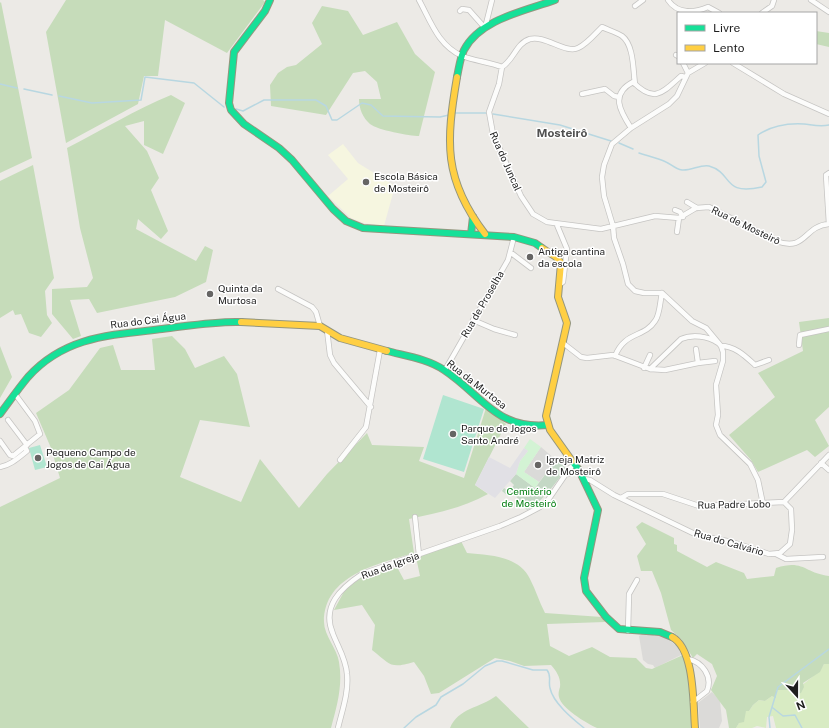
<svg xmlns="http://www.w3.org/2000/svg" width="829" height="728" font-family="'Public Sans',sans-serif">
  <rect width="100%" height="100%" fill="#eceae6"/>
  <!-- residential -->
  <path fill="#dbdad8" d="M642 634H653L654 636 659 635 666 638 678 647 681 655 655 668 653 665 648 664 643 660 639 636Z
    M712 692 720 701 722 721 719 728H700L698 703Z"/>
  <!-- education -->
  <path fill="#f6f6e0" d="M343 144 358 163 395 186 384 226 364 223 351 218 328 196 348 179 328 155Z"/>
  <!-- religious -->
  <path fill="#dadad8" d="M541 447 556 460 539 482 524 472Z"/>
  <!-- grass -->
  <path fill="#d8ebc3" d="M824 664H829V728H776L773 716 767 717 766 728 757 726 752 728H736L746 711H749L753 705 759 700 765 701 772 696 776 697V690H788L793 693C801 685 821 672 824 664Z"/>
  <!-- forest -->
  <path fill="#c6dcba" d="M66 0H263L265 2 227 53 165 20 158 76H144L138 104 66 143 46 32Z
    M1 2 32 158 0 173V3Z
    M322 6 348 11 363 35 397 22 415 54 435 72 419 136C410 136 377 130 370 124 363 118 359 109 359 99H381L377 82 365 71 353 73 326 115 271 106 270 85 278 73 287 67 296 65 322 44 312 23Z
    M816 31 829 33V47L816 44Z
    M171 95 185 103 163 154 144 145V121L125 126 147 151 159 178 151 190 168 231 161 239 138 219 136 229 196 261 205 246 213 250 206 282 175 297 97 313 89 299 70 300 81 336 73 339 52 314V289L87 287 93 278 80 228 67 148C102 130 135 110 171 95Z
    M33 165 54 278 45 291 47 315 52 323 41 337 29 333 21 314 15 315 13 310 0 318V181Z
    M829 318V407L815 420 829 446 815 457 807 450 758 472 751 460 729 435 775 397 758 373 803 351 799 322Z
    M172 336 185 349 195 368 224 356 237 374 250 427 200 420 180 477 241 502 260 459 299 508 327 474 367 433 372 445 424 447 419 461 464 478 486 408 506 424 475 485 488 494C463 508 436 513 409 519L414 553C378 564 324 575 324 622 324 635 337 649 339 662 343 685 337 706 331 728H0V507L60 478 51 448 36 413 69 390 100 348 113 345 121 370H155L152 339Z
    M0 346 12 377 0 398Z
    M642 522 674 538V544L677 545V551L707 567 716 562 744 573 747 579 774 576 776 568C804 559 804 573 829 576V664H824L820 672 803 683 804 687 801 693 796 694 788 690H776V698L772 696 765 701 759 700 753 705 749 711H746L744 722 739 723 736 728H729L726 710 711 690 717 676 712 664 697 654 693 658 681 639 671 630 661 593 652 571H641L637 556 646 544 636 527Z
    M461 541 467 553C490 555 519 556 530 579 536 590 539 602 545 613L602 617 605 622 547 624 550 646 569 656 592 647 610 657 636 658 646 668 652 669 683 655 687 660 692 728H597C586 723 561 708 559 697 558 694 559 690 560 687 561 678 557 672 551 665L524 666 510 661 495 658 439 693 431 694 424 676 414 662C390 669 391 665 372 650L375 625 362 605 334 610 346 588 360 578 397 567 404 580 420 576 416 557Z
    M496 696 529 728H450C458 708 480 708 496 696Z"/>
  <!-- cemetery -->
  <path fill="#c4d8c5" d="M556 460 567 468C554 484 545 500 527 510L514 494 508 496 502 491 504 488 509 492 514 485 510 481 516 474 535 488Z"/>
  <!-- park -->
  <path fill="#d3f3d4" d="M530 439 541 447 524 472 539 482 535 488 516 474 520 461 528 451 524 448Z"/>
  <!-- pitch -->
  <path fill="#b0e5d0" d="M443 395 484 409 464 472 423 459Z
    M40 445 47 467 35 470 29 448Z"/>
  <!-- plaza -->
  <path fill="#e1e0e5" d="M524 448 528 451 520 461 516 474 495 498 475 485 489 457 510 468Z"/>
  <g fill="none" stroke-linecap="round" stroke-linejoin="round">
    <!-- stream -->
    <path stroke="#b8d7e1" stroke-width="1.5" d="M0 84 17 88
      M24 89 52 95
      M59 96 92 103 141 100 145 77 194 83 224 107
      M236 109 243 111 264 100H316L326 106 332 120H337L362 103 371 105 383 116 440 117 449 115
      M455 113H486
      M493 114 560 125 611 141
      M619 143 633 149
      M639 153C648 156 657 158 666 162 671 164 675 169 682 170 691 171 701 164 709 166 734 173 721 196 762 187L766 182 759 156 758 135C771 126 787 123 804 124 813 125 820 127 829 125
      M773 708 783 716 795 715 802 728
      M404 728 416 717 436 705 441 697 463 684 485 666 497 661H502L533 670H547C552 676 548 681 550 688 553 703 573 719 584 728
      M770 728 769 717 778 687 829 649"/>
    <defs>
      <path id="street" d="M419 0C431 22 438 45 462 56 475 61 489 62 502 67
        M668 0C677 14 694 13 708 7L719 13
        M811 0 829 12
        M635 6 643 0
        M460 11 462 9 469 10 485 28
        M762 13 772 6 774 0
        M485 28 492 0
        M676 55 678 56
        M683 63 688 73
        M733 63 784 94 829 114
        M502 67 499 84 489 112 493 134 521 196 533 214 547 222 601 229 655 216 679 218 696 208 709 207 776 241C807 252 803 226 829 224
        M502 67C514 60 516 43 530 39 545 35 566 54 578 48 587 44 595 34 602 27 608 30 616 32 622 36 634 45 633 70 635 84
        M582 94 605 89 614 96 619 97
        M631 128C620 111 610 94 633 82 655 104 663 92 681 76L685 77
        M687 202 697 208
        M675 210 680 212 683 217
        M829 224 826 175 829 173
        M557 225 567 249 563 282 559 285
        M677 232 679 218
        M510 252 531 268
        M278 289 312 307 316 312 320 326
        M662 293H644L635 291 628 284 623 264 614 238 613 226 604 196 602 177 604 165 612 144 631 128 669 104 677 96 688 73 705 63
        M662 293 692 321 706 328 721 346 723 352V361L716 385 718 415 716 425 720 435 750 464 758 480 763 504
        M473 320 494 329 515 335
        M327 330 330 355 334 363 371 407
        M563 343 581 357 587 358 613 355 650 369 665 370 698 363 696 349
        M799 345 800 335 829 329
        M721 346C735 346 745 356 755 365L769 360
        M615 356C625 331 644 338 655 321 660 315 660 301 662 293
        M698 363 715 361
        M644 368 650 355
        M650 369 681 339C692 334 708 336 718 343
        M445 370 508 260 514 237
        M8 420 27 445
        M0 441 10 455 13 456 40 434 35 421 15 394
        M340 460 366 427 380 350
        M821 463 829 470
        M0 467C11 465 18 458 27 451L25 447
        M565 475 579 470
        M584 479 590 480 614 495 697 535 732 542 769 554 780 553 790 544 792 530 791 509 784 502
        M621 498 628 494H663L699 506 784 502 829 455
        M415 517 419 555
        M776 554 786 559 823 557
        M628 631 629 594 637 580
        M688 659C702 662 713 676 707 691L693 702
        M338 728C342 711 349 692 347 674 346 659 338 647 333 634 321 606 341 588 362 574L500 526 521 517 540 507 548 500 570 468 575 464"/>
      <path id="fast" d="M270 0 265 11 234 52 229 103 231 110 244 124 279 148 292 160 333 209 346 221 363 228 514 237 535 243 542 248
        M457 77C459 68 460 58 464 50 480 19 525 11 555 0
        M471 234 473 217
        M387 351C406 356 428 359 444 370 482 395 496 430 548 425
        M0 414C9 402 18 389 28 377 65 336 111 335 162 329 188 326 215 321 241 322
        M572 461 579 470 598 510 584 578 586 591 606 617 619 629 660 632 672 637"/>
      <path id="slow" d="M457 77C446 142 443 179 485 234
        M542 248 556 257 561 263 558 297 567 323 546 416 550 430 572 461
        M241 322 320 326 340 338 387 351
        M672 637C695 649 693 705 695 728"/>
    </defs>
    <!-- street casing -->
    <use href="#street" stroke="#c5c4c2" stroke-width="6"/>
    <!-- fast casing -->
    <use href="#fast" stroke="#94967e" stroke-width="8"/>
    <!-- slow casing -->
    <use href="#slow" stroke="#94967e" stroke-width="8"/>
    <!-- street -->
    <use href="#street" stroke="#fcfcfb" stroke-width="4.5"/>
    <!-- fast -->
    <use href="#fast" stroke="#16e098" stroke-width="6"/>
    <!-- slow -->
    <use href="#slow" stroke="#ffcf43" stroke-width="6"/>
  </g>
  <!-- markers -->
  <g fill="#666564" stroke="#fff" stroke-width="1.5">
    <circle cx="366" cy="182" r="4"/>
    <circle cx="530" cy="257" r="4"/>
    <circle cx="210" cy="294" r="4"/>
    <circle cx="453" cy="434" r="4"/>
    <circle cx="38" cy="458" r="4"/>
    <circle cx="538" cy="465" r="4"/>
  </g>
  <g text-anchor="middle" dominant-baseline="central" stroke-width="3" stroke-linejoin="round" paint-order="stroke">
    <!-- street labels -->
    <g font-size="10" fill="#1e1e1e" stroke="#fff">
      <text transform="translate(506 161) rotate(66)">Rua do Juncal</text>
      <text transform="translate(746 225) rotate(26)">Rua de Mosteirô</text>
      <text transform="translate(482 304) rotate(-60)">Rua de Proselha</text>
      <text transform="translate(148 320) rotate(-7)">Rua do Cai Água</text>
      <text transform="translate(477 384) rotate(38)">Rua da Murtosa</text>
      <text transform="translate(734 504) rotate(-1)">Rua Padre Lobo</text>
      <text transform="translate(729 542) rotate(16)">Rua do Calvário</text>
      <text transform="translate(390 565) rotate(-20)">Rua da Igreja</text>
    </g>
    <!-- poi labels -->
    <g font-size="10" fill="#1e1e1e" stroke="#fff" text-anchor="start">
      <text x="374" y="176">Escola Básica<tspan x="374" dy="12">de Mosteirô</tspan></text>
      <text x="538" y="251">Antiga cantina<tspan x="538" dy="12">da escola</tspan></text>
      <text x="218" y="288">Quinta da<tspan x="218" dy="12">Murtosa</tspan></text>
      <text x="461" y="428">Parque de Jogos<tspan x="461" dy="12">Santo André</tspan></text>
      <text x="46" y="452">Pequeno Campo de<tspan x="46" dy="12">Jogos de Cai Água</tspan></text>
      <text x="546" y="459">Igreja Matriz<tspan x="546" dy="12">de Mosteirô</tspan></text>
    </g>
    <!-- park labels -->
    <g font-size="10" fill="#078015" stroke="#fff">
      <text x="529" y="491">Cemitério<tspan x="529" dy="12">de Mosteirô</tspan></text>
    </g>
    <!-- quarter labels -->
    <g font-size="12" font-weight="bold" fill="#515151" stroke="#fff">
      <text x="562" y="133">Mosteirô</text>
    </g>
  </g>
  <!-- legend -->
  <rect x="677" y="12" width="140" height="52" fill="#ffffff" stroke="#a5a5a5"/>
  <rect x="685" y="25" width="20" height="6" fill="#16e098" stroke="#a5a5a5"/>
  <text x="713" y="32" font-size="12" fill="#1e1e1e">Livre</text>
  <rect x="685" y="45" width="20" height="6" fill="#ffcf43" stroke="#a5a5a5"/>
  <text x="713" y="52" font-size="12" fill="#1e1e1e">Lento</text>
  <!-- north arrow -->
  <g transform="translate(797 696) rotate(159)" stroke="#ffffff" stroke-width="3" paint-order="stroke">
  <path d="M0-3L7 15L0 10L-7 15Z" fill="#1e1e1e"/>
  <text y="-6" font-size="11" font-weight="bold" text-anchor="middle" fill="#1e1e1e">N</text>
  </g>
</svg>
